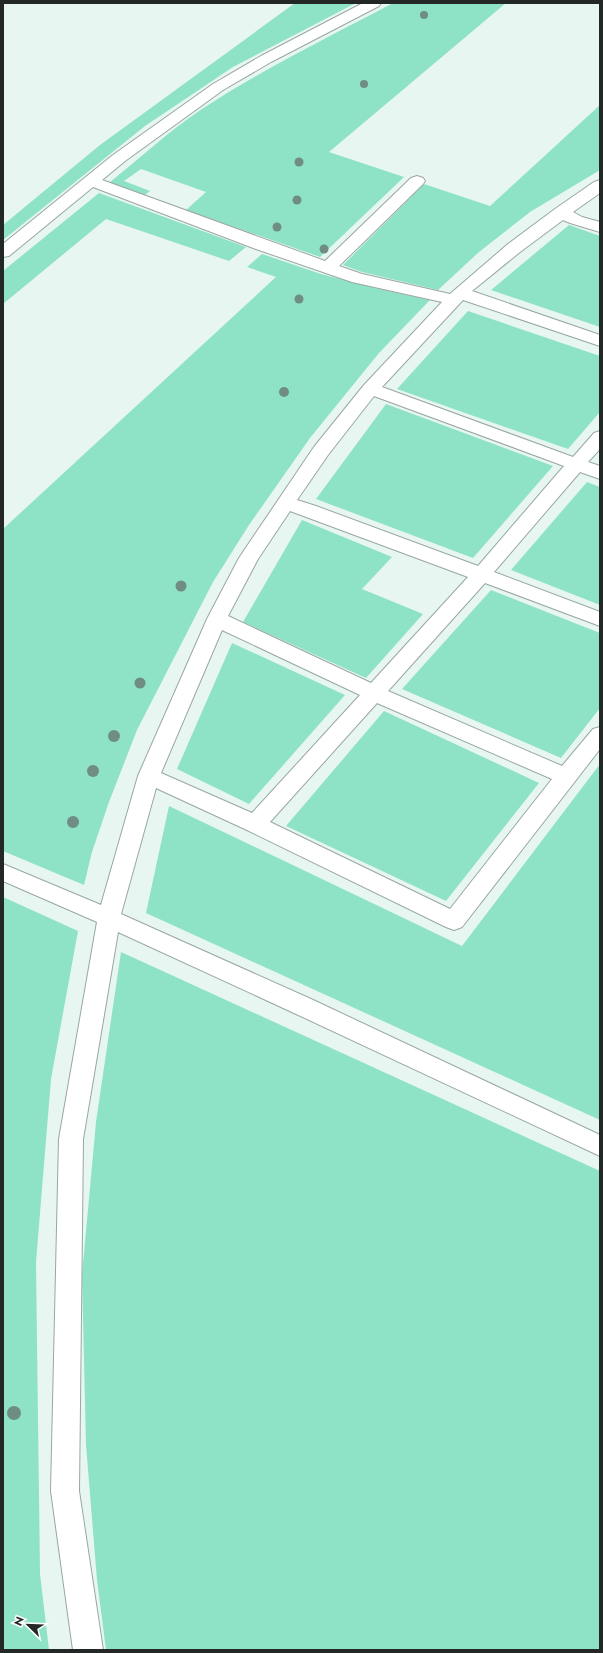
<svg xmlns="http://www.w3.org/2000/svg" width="603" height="1653" font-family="Jost,sans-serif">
  <rect width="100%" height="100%" fill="#e7f6f0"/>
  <!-- green -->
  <path fill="#8ee3c6" d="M295 3H356L233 67 145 126 3 240V225L100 145Z
    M393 3H506L329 152 404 177 320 257 186 210 206 192 141 169 124 181 150 191 145 195 109 183C140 158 169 131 202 109 263 69 329 37 393 3Z
    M600 105V170L530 212 479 252 438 290 362 272 343 265 424 184 490 206Z
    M99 193 246 247 229 261 106 219 3 304V271Z
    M569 225 600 236V327L491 290Z
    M262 254 321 274 379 289 430 300 379 353 310 438 249 525 213 582 137 730 109 802 92 852 84 885 3 851V529L276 277 247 267Z
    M468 311 600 356V412L568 449 397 389Z
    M386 404 553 466 473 558 316 499Z
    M587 482 600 487V605L511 570Z
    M302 520 392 557 362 589 423 614 366 678 243 622Z
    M491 590 600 633V708L561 758 402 689Z
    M232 643 345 695 249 804 177 769Z
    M384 711 539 783 446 901 286 826Z
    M600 764V1120L146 913 169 806 462 946Z
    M3 897 78 931 51 1079 36 1262 40 1574 49 1650H3Z
    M121 952 600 1171V1650H106L97 1580 86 1445 82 1275 96 1122Z"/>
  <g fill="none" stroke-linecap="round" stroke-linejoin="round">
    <defs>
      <path id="minor" d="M363 3H381L379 6 271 62 223 90 125 161 102 180 325 261 411 178 417 176 423 178 425 181 423 184 339 266 362 274 450 294 508 244 555 209 594 182 600 180V193L573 212 582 217 600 222V232L570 223 563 220 520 252 472 291 600 335V346L463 300 382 387 573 457 594 433 600 431V449L588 462 600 466V479L580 472 494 572 600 612V626L485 583 388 691 562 766 593 729 600 727V749L462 927 454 930 446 927 247 830 156 788 121 914 311 999 600 1135V1156L294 1013 118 932 83 1139 79 1491 103 1650H73L51 1491 59 1139 97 922 3 881V864L101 905 138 776 207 619 239 558 314 447 364 385 442 302 352 282 256 249 93 187 9 256 3 257V244L113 155 213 84 261 56ZM374 396 564 466 478 566 316 506 297 500 328 455ZM290 511 468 577 371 683 228 616 258 559ZM222 630 360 695 252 813 161 773ZM377 703 552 779 450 909 270 822Z"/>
    </defs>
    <!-- minor casing -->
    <use href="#minor" stroke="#99a7a1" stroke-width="2"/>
    <!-- minor -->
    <use href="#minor" fill="#fff" fill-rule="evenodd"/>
  </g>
  <!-- trees -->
  <g fill="#6f8d84">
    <circle cx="424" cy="15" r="4"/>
    <circle cx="364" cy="84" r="4"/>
    <circle cx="299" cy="162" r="4.5"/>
    <circle cx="297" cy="200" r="4.5"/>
    <circle cx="277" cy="227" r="4.5"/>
    <circle cx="324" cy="249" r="4.5"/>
    <circle cx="299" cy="299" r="4.5"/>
    <circle cx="284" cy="392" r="5"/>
    <circle cx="181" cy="586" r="5.5"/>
    <circle cx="140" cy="683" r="5.5"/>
    <circle cx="114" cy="736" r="6"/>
    <circle cx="93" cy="771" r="6"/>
    <circle cx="73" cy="822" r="6"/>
    <circle cx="14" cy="1413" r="7"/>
  </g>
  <!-- border -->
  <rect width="603" height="1653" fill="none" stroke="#232826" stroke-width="8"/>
  <!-- north arrow -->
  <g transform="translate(28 1625) rotate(293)" stroke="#ffffff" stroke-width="3" paint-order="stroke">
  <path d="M0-3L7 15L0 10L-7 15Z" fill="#232826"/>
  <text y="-6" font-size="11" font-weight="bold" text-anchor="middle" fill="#232826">N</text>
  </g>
</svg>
